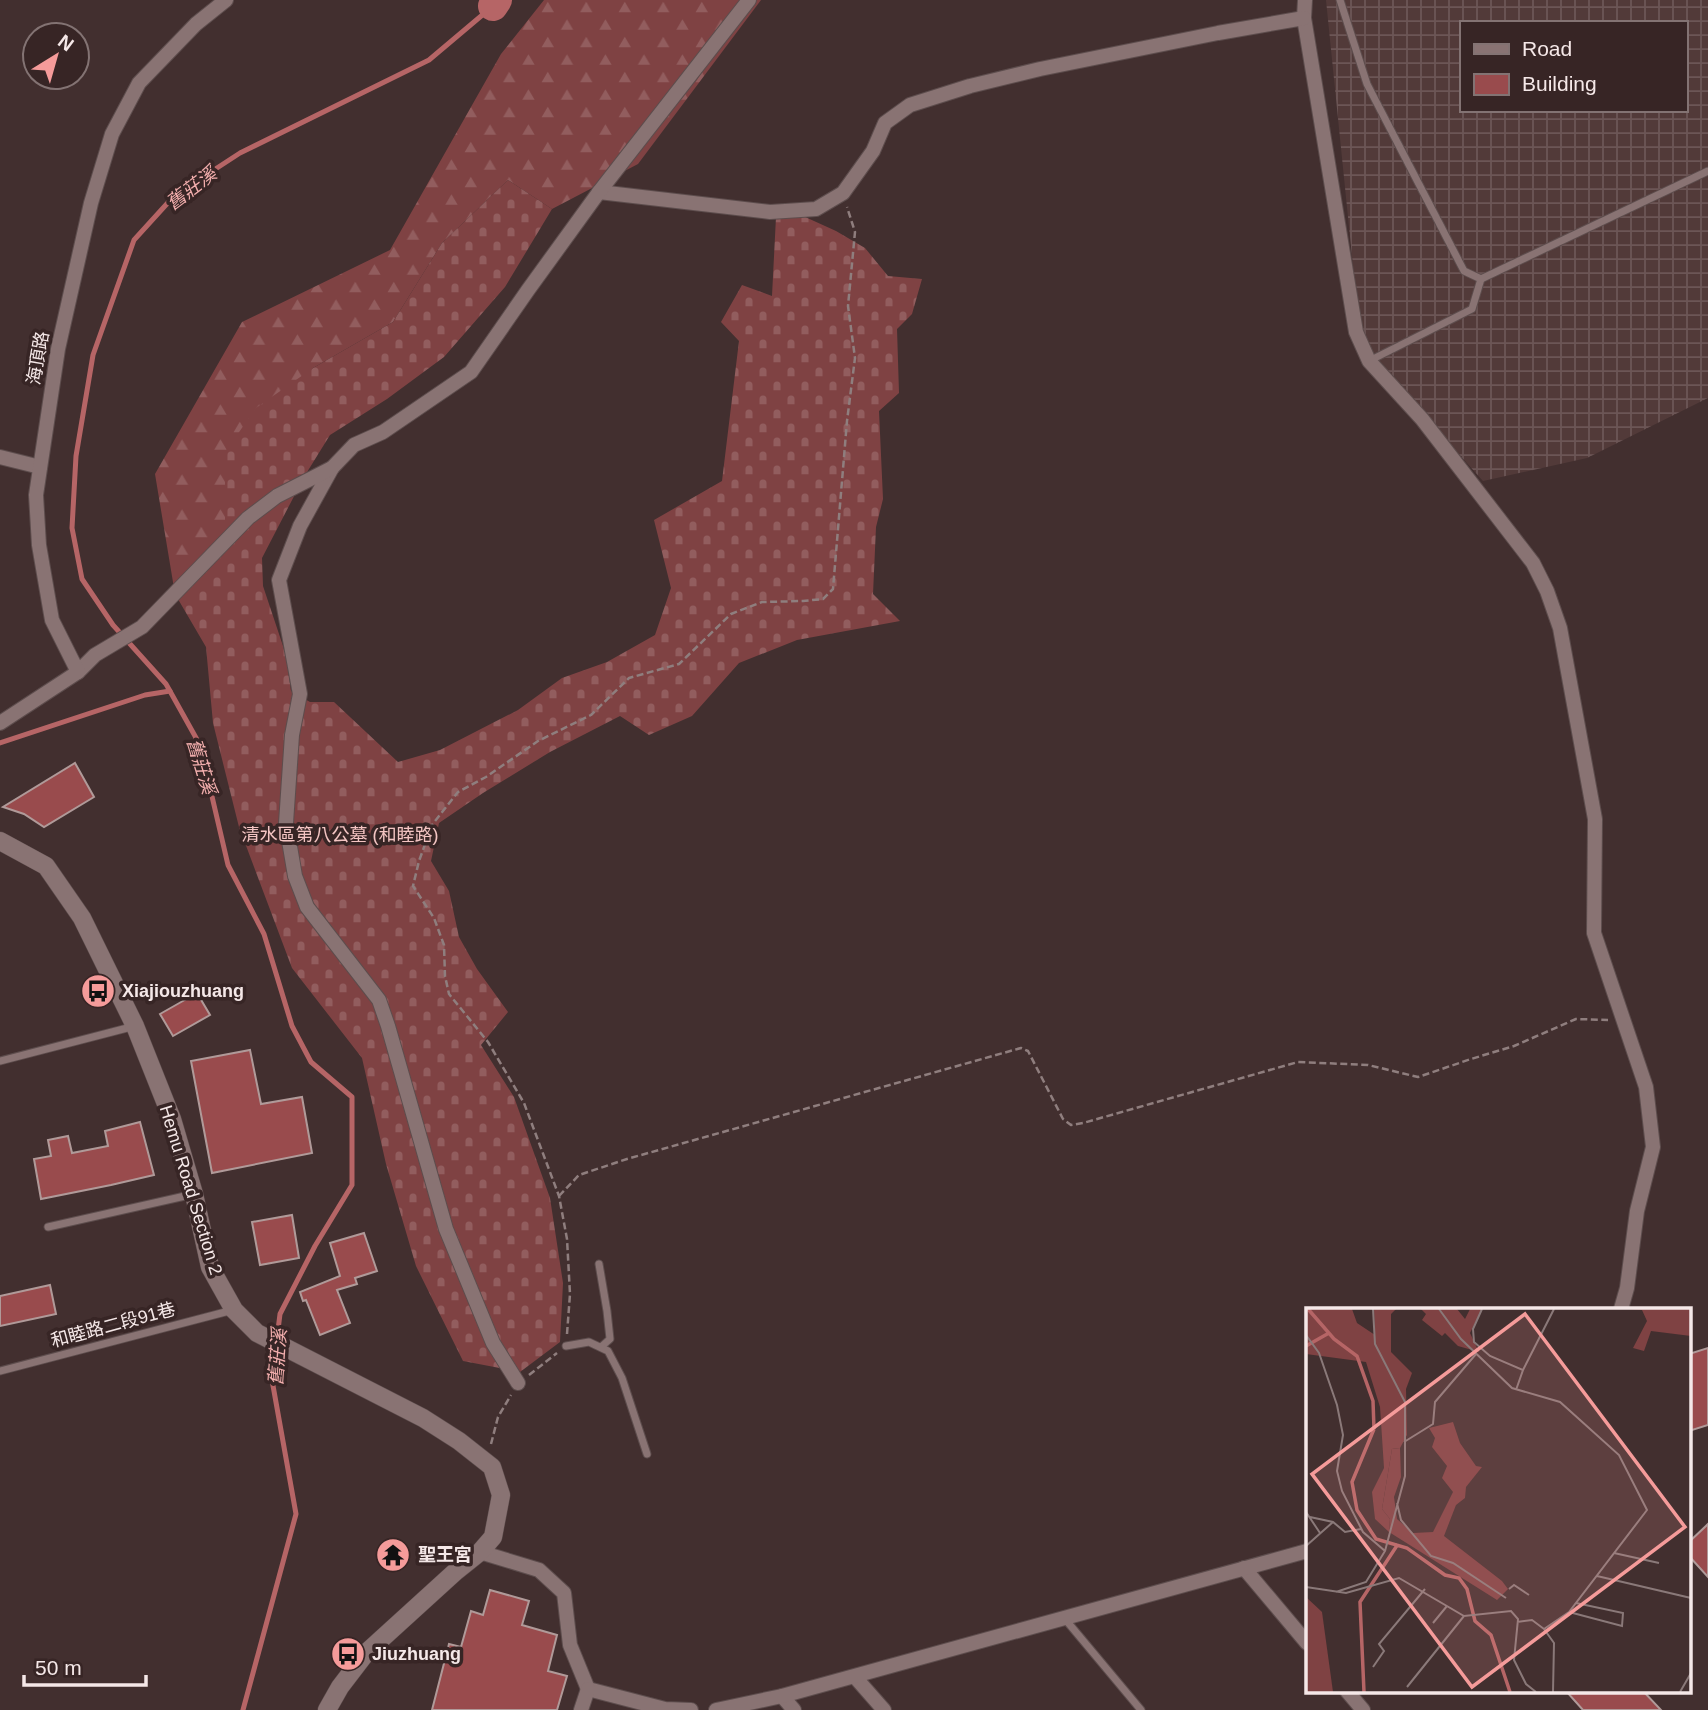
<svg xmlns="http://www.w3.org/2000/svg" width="1708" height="1710" font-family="Helvetica,'Noto Sans TC',sans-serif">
<defs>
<pattern id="industrial-grid" width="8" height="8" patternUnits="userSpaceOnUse" patternTransform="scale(1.75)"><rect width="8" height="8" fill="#523a39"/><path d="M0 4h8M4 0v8" fill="none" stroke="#6c5656"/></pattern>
<pattern id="forest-firs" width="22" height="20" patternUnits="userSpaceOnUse" patternTransform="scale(1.75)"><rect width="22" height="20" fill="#7f4243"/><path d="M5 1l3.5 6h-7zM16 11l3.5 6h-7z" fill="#925d5e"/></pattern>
<pattern id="cemetery-stones" width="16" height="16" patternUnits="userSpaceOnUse" patternTransform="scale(1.75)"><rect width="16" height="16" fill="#7f4243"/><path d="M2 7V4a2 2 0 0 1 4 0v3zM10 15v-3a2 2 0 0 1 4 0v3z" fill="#925d5e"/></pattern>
</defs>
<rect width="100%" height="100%" fill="#422f2f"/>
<!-- industrial -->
<path fill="url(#industrial-grid)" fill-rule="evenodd" d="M1326 0H1708V398L1587 458 1483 481 1361 345ZM1461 23H1685V110H1461Z"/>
<!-- forest -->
<polygon fill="url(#forest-firs)" points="544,0 761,0 638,164 552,209 508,180 442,243 393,322 313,368 225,453 226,533 175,594 155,474 242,322 390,250 501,54"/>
<!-- cemetery -->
<polygon fill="url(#cemetery-stones)" points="508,180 552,209 505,287 444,357 387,399 330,435 304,477 262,558 263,586 286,655 291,691 310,702 334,702 398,762 440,750 518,710 562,678 607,662 655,635 671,588 654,520 722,481 739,341 721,322 742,285 772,296 776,217 792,211 836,231 865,248 888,276 922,279 912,314 897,329 899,393 879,411 883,499 876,527 873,594 900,621 797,640 739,663 692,716 649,735 620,716 550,752 483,793 439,823 431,861 449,891 459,937 477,969 508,1012 481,1045 514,1097 550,1198 563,1283 560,1342 520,1372 463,1361 416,1266 386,1164 362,1058 292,968 239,827 213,723 206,647 175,594 225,533 225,452 256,408 313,368 393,322 442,243"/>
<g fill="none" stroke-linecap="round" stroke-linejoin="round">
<!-- stream -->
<g stroke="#b66566" stroke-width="5">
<polyline points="0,743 145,695 170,691"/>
<polyline points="277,1338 280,1314 315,1246 352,1185 352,1097 311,1062 292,1026 264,934 228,865 200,745 166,684 113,625 82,579 72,528 76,456 93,355 134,240 174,196 240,153 429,60 493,6"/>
<polyline points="243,1710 296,1514 272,1380 276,1348"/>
</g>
<!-- river -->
<polyline stroke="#b66566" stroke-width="30" points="493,6 497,0"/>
</g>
<!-- building -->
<g fill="#994b4d" stroke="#b09a99" stroke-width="2">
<polygon points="75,763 94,797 44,827 24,814 3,807"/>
<polygon points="197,993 210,1015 173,1036 160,1014"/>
<polygon points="250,1050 261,1104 302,1097 312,1153 212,1173 191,1061"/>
<polygon points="140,1122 154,1175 111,1185 41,1199 34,1159 51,1156 48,1140 68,1136 72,1153 108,1146 105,1131"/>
<polygon points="292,1215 299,1258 260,1265 252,1222"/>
<polygon points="364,1233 377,1271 355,1278 357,1284 337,1290 350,1323 320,1335 306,1300 303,1301 300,1292 340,1276 330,1243"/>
<polygon points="50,1285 56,1314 0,1326 0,1296"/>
<polygon points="1708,1348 1708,1425 1689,1431 1689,1354"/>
<polygon points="1708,1524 1708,1577 1689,1556 1689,1542"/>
<polygon points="490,1590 529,1601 522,1625 557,1635 548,1671 567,1676 557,1710 432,1710 449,1644 461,1647 471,1611 483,1615"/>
<polygon points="1566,1691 1643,1691 1661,1710 1583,1710"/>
</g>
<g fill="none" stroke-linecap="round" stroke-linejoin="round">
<!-- service casing -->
<g stroke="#5d4d4d" stroke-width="9">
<g id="service">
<polyline points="1340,0 1367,84 1464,271 1481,279 1472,309 1369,361"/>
<polyline points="1481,279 1708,171"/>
<polyline points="0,1061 135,1026"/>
<polyline points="48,1227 194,1194"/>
<polyline points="599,1264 607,1311 610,1339 601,1347"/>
<polyline points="566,1346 589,1342 608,1351 622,1378 647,1454"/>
<polyline points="0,1371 233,1310"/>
<polyline points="1065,1619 1141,1710"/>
</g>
</g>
<!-- minor casing -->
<g stroke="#5d4d4d" stroke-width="16">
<g id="minor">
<polyline points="1305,0 1304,18 1356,332 1369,361 1422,419 1533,563 1547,591 1560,628 1595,819 1594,933 1646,1087 1653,1147 1637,1211 1627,1288 1621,1309"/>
<polyline points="599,192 770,212 816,209 843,193 873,151 885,123 910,105 970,86 1040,69 1218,33 1304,18"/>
<polyline points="0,457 40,467"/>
<polyline points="332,468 300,526 279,580 300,694 292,735 286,823 295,876 307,907 379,1000 388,1026 446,1229 493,1343 518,1383"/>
<polyline points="78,672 95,655 142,627 248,518 277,496 332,468 354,445 383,432 471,372 528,290 599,192 749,0"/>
<polyline points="0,723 78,672 52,620 39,545 36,495 58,349 91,203 112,134 139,83 196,24 226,0"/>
<polyline points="480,1552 539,1570 564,1593 570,1645 588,1689"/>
<polyline points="1244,1568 1307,1643"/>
<polyline points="855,1677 884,1710"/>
<polyline points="588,1689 665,1709 691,1710"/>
<polyline points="1347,1691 1363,1710"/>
<polyline points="782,1696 794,1710"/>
<polyline points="581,1710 588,1689"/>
<polyline points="716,1710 782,1696 1307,1551"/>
</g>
</g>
<!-- tertiary casing -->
<g stroke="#5d4d4d" stroke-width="19">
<polyline id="tertiary" points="0,841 46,866 82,918 135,1026 172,1119 194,1194 210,1267 234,1310 257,1333 423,1418 459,1441 492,1467 501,1495 493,1537 480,1552 455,1572 366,1653 340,1687 327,1710"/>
</g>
<!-- path -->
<g stroke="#8f7e7e" stroke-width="2.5" stroke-dasharray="7 3.5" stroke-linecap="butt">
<polyline points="559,1196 579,1175 627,1159 1021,1048 1028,1051 1063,1119 1071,1125 1083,1123 1298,1062 1368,1065 1418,1077 1471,1059 1514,1046 1576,1019 1608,1020"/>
<polyline points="567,1334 570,1294 567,1239 559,1196 524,1103 488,1042 449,994 445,976 444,945 434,918 413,886 419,861 432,825 458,792 486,777 538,741 591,715 629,678 679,664 731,614 762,602 803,601 823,599 833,589 847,421 855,358 848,306 855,232 847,207"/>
<polyline points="529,1375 557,1353"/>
<polyline points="491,1444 498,1417 511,1395"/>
</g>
<!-- service -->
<use href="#service" stroke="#897373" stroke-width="7"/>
<!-- minor -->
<use href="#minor" stroke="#897373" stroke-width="14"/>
<!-- tertiary -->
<use href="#tertiary" stroke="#897373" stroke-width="18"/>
</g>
<!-- icons -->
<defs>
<g id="bus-disc" transform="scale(1.75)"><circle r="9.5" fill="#f59b9a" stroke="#372525"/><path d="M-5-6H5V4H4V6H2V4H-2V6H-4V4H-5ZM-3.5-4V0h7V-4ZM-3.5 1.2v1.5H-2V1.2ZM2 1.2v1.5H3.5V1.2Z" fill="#111"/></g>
<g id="temple-disc" transform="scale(1.75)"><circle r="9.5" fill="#f59b9a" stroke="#372525"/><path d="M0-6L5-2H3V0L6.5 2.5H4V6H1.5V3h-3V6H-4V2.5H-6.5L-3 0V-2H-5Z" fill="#111"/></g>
</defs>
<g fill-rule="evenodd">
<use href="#bus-disc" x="98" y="991"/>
<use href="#temple-disc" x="393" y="1555"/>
<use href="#bus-disc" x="348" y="1654"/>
</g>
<g text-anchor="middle" stroke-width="7" stroke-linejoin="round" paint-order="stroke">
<!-- street labels -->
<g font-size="18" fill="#f5e8e8" stroke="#372525">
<text transform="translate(38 358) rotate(-80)" y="6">海頂路</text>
<text transform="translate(191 1190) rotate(73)" y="6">Hemu Road Section 2</text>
<text transform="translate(113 1325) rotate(-15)" y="6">和睦路二段91巷</text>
</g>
<!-- park labels -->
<g font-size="18" fill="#f4c5c3" stroke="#372525">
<text x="340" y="841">清水區第八公墓 (和睦路)</text>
</g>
<!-- poi labels -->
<g font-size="18" font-weight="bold" fill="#f5e8e8" stroke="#372525" text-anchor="start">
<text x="122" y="997">Xiajiouzhuang</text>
<text x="418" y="1561">聖王宮</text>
<text x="372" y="1660">Jiuzhuang</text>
</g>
<!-- water labels -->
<g font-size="19" font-style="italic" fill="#f2aead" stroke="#372525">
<text transform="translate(191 188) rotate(-37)" y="7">舊莊溪</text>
<text transform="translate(202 766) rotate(73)" y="7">舊莊溪</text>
<text transform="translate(277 1357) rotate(-86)" y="7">舊莊溪</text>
</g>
</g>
<!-- overview -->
<g transform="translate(1306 1308)">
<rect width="385" height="385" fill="#422f2f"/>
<path d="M0 289 16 304 27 384H0Z" fill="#7f4243"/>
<path d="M0 1H46L51 15 69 27 68 1H90L85 6V44L106 65 100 81 101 127 94 140 86 141 76 201 84 211 83 224 69 211 66 184 78 160 74 99 60 54 0 46ZM115 1H151L159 11 164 1H176L164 25 173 44 152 38 139 25 136 28 116 12 120 6ZM323 1H384L385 28 345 23 338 43 327 40 341 13 336 2Z" fill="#7f4243"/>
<path d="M147 114 154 135 170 158 176 159 160 179 159 190 150 197 138 228 196 273 202 281 191 292 83 224 84 211 76 201 86 141 94 140 95 169 88 189 91 211 107 225 127 224 147 184 136 170 141 158 126 139 129 130 123 120Z" fill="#7f4243"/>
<path fill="none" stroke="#b66566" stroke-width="3.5" d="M2 1 28 31 51 48 67 93 68 121M0 38 23 25M68 121 46 174 51 202 70 231 101 240 139 267 153 270 161 281 169 313 185 327 204 384M58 384 54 294 92 236"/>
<path fill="none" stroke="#8a7979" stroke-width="2" d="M67 1 69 36 99 94V168L79 243M133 1 155 31 206 80 254 94 313 147 341 202 263 304 238 321M176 1 167 21 168 34 184 48 217 62 210 82M0 27 13 45 31 97 37 127 31 163 36 183 57 224 79 243 60 274 30 284M217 62 248 1M98 134 127 116 129 94 170 46M91 195 95 212 125 248 147 255 200 290M0 204 14 225M4 209 27 214 39 224 55 221M0 238 27 214M308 245 353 255M291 268 385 290M0 279 40 285 93 270 158 308 205 303 212 311 208 352 220 376 230 384M203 281 208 277 223 287M263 304 316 318 317 305 270 295M211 314 226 312 238 321M127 315 141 298M238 321 248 335 247 384M67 359 78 343 73 336 119 281M101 379 158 308M374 384 385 365"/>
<path fill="#f59b9a" fill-opacity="0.15" stroke="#f59b9a" stroke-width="3.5" d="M219 6 379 219 166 379 6 166Z"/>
<rect width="385" height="385" fill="none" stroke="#f5e8e8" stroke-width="3.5"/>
</g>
<!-- legend -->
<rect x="1460" y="21" width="228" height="91" fill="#372525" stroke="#837373" stroke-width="2"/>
<rect x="1474" y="44" width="35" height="10" fill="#897373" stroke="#837373" stroke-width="2"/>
<text x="1522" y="56" font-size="21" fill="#f5e8e8">Road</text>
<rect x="1474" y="74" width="35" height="21" fill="#994b4d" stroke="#837373" stroke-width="2"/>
<text x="1522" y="91" font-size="21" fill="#f5e8e8">Building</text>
<!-- north arrow -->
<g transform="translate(56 56) rotate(37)"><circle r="33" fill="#372525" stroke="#837373" stroke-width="2"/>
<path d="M0-5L12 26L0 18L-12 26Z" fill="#f59b9a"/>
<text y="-10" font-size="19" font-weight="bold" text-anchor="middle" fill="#f5e8e8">N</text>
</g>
<!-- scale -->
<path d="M24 1675v10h122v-10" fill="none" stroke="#f5e8e8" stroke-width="3.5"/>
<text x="35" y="1675" font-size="21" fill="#f5e8e8" stroke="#372525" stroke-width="5" paint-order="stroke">50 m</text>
</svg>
